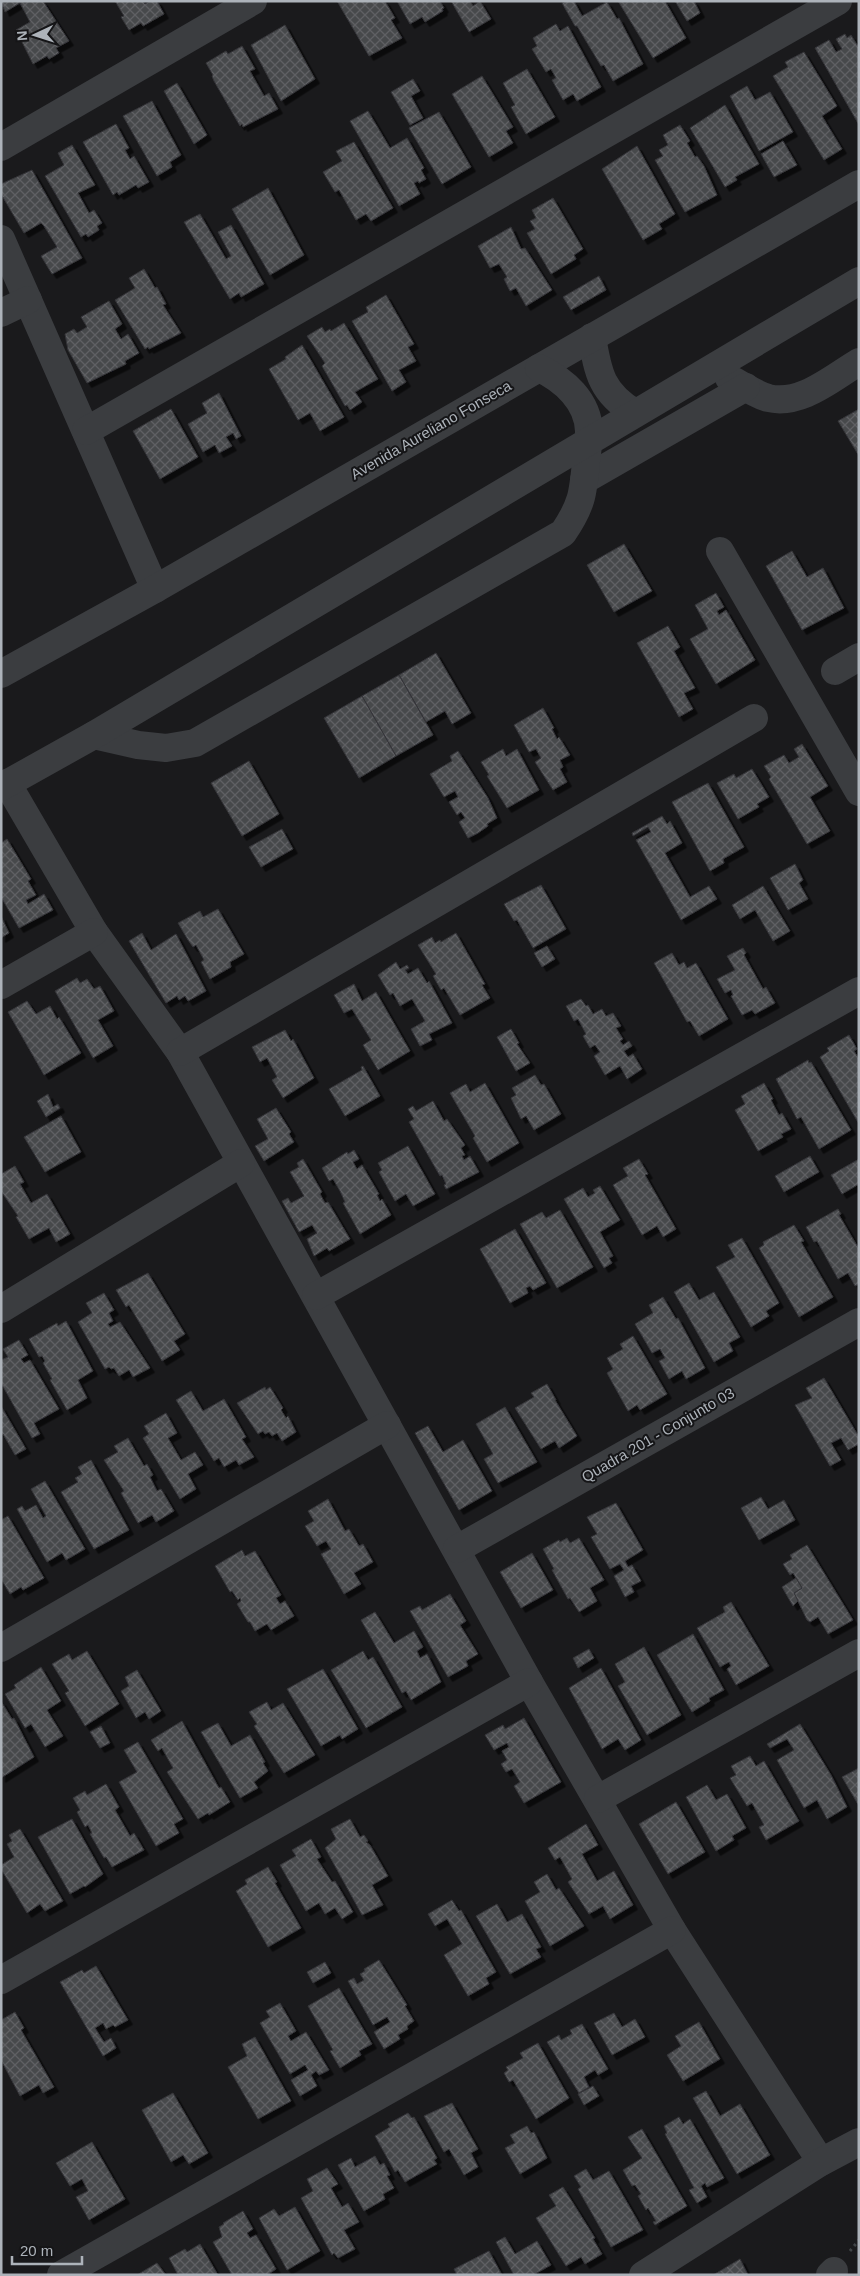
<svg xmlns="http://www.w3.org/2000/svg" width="860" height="2276" font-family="Arial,sans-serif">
<defs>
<pattern id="building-cross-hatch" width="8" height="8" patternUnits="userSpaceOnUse" patternTransform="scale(1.25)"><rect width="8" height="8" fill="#47484c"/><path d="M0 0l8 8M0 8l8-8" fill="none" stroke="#5f6064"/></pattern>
<filter id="shadow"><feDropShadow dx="4.5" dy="4.5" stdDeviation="0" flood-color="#0009"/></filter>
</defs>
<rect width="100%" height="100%" fill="#1a1a1c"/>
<!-- building -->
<g fill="url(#building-cross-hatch)" stroke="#343438" filter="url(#shadow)">
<polygon points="1,1 43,1 69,41 56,48 59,53 49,59 47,56 33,64 16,30 30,22 20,3 5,12"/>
<polygon points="115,1 143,1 145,4 150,1 157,1 164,14 143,26 141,23 129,30 121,17 124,16"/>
<polygon points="337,1 385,1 395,18 391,20 402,38 369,56"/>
<polygon points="397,1 440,1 444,8 442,9 443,11 425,22 422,17 410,24"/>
<polygon points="451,1 470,1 473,6 480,1 491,19 469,32"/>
<polygon points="566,1 574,1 582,16 607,2 617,19 619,18 643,64 613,81 604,65 601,66 577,26 575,26 562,3"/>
<polygon points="618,1 665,1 686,38 653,58"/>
<polygon points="675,1 694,1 700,13 687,21"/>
<polygon points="556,24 560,31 568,26 601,87 577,101 573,94 563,100 552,80 556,78 551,69 546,72 532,49 537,46 533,38"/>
<polygon points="285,25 315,79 281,101 251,45"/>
<polygon points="845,34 847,38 851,35 859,48 859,125 815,48 829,40 836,52 842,49 836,39"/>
<polygon points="242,46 255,69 250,71 264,96 269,93 278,109 243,127 242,124 240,126 214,81 212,76 213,75 206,63 226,51 228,54"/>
<polygon points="804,52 837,106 822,116 842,149 824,160 773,76 788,67 785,62"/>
<polygon points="527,69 555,117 526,134 511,107 515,105 503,83"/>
<polygon points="482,76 513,127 506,131 513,143 489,157 452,94"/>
<polygon points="413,79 420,91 411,96 423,118 410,125 391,92"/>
<polygon points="177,83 207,135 194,144 164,91"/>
<polygon points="747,86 755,100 770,92 793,132 759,151 730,96"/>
<polygon points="152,101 181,155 170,162 172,167 157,176 123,116"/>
<polygon points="725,105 759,164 735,177 737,180 725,187 690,128"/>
<polygon points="368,111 390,148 407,138 424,168 421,170 426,179 419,183 418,181 414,183 420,194 399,206 350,121"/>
<polygon points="439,112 471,167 442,184 409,128"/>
<polygon points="116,124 129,148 125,150 130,159 134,156 149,182 138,188 136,185 119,195 117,192 113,195 83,142"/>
<polygon points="680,125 690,141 687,143 695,157 697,156 704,166 717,195 685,212 655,160 663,156 659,150 668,145 663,135"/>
<polygon points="783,141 797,165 774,177 761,154"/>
<polygon points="354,142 393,208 371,221 366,214 356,220 339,190 335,192 323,172 342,161 336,151"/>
<polygon points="72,145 95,185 78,193 89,213 94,210 102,223 97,226 99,230 88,237 86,234 81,237 45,176 64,165 58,153"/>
<polygon points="637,146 675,214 659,224 662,229 643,240 602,169"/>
<polygon points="32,170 82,258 52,274 41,256 57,247 44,226 41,223 24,233 1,194 1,184"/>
<polygon points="268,188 304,255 270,275 232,209"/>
<polygon points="553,198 583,249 574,255 576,259 551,274 527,233 535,229 530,221 536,218 532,210"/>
<polygon points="200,214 226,259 231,256 218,232 231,225 264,284 241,297 239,293 230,299 184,222"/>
<polygon points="511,227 521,249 525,248 552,290 526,306 516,288 510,291 504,279 507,277 499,264 490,268 478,246"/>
<polygon points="144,269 155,288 157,287 166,304 163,305 181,333 149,349 148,347 145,349 115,300 135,288 129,278"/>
<polygon points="599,276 606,290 571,310 563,297"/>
<polygon points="386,295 414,344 408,347 416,361 399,370 406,382 392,391 352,321 368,312 366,307"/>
<polygon points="109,301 122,324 115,329 121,339 128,334 139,353 125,361 126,364 87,383 68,350 65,334 74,329 77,333 87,327 81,317"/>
<polygon points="344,323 378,379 355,392 362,402 350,410 347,405 345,406 322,366 325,363 307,336 322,327 325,332 330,329 331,331"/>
<polygon points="302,345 344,417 320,431 310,413 298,420 269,369 286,359 285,357"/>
<polygon points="219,393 241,436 236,439 233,433 226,437 232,446 219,453 215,445 203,452 188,424 207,413 202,403"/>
<polygon points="171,409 198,457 160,479 133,431"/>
<polygon points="859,409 859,456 838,421"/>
<polygon points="624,544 652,591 614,612 587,565"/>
<polygon points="792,551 807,577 823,568 844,608 802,630 766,566"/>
<polygon points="716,593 724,607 717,611 719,615 726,610 755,660 716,684 690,639 708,629 695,605"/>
<polygon points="668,626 680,647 674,651 695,688 684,693 693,709 679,717 637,643"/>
<polygon points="436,653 471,713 452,724 445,711 426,722 399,675"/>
<polygon points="399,675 433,735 396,756 362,696"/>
<polygon points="362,696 396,756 359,778 324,718"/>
<polygon points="543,708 554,728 552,729 557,739 559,737 570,755 560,760 563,767 560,769 567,782 553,790 535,762 541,758 536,749 529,752 514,725"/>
<polygon points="802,744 828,786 810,797 830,831 807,844 769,779 771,777 764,766 784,755 789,763 799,757 794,749"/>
<polygon points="503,749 506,756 517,749 539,790 507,808 487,776 489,775 481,762"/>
<polygon points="458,751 488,798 497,818 487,824 488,826 478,833 468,838 459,822 465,818 461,812 457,815 449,802 458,797 455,791 444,797 430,774 452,761 450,756"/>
<polygon points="249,761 279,814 242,836 211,783"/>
<polygon points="752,769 769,797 757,804 759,807 738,819 717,783 734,774 736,778"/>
<polygon points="708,783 744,847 723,859 724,863 710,871 672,802"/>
<polygon points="662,816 667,824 670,821 682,843 665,853 690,897 709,886 717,899 681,920 636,840 651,832 648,827 633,836 632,833"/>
<polygon points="282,829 293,849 261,867 249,847"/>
<polygon points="7,839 31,879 28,881 36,895 26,900 28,904 44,894 53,910 19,928 1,897 1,843"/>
<polygon points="795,864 803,880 799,883 808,899 788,910 770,878"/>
<polygon points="541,885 566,929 533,948 517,920 514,921 504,904"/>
<polygon points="763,886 790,931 773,941 755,910 740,919 732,905"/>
<polygon points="218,909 244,954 230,962 231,967 210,979 201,962 204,960 196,945 193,947 188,940 178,923 200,911 203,917"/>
<polygon points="1,916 9,933 1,938"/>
<polygon points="142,933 151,950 176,934 206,991 188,1001 185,996 179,1000 177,996 166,1003 129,941"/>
<polygon points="456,933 485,984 482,985 490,998 460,1015 444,988 441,990 433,976 436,974 418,945 432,937 435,943 440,940 441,942"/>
<polygon points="547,946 555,959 542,967 534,953"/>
<polygon points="743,948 746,953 744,955 763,989 766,987 775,1003 755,1014 752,1010 742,1015 731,996 733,995 731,990 725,993 717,979 735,970 727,956"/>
<polygon points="672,953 679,965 684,962 687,968 696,963 728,1019 699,1036 690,1021 687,1022 654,963"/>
<polygon points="396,962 400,969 407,965 409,968 405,970 408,974 418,968 427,983 429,981 452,1023 429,1034 432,1040 420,1046 411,1029 425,1021 412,999 400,1006 393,993 390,995 378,975"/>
<polygon points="77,978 80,983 87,979 94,989 100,986 114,1011 98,1020 113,1046 93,1058 55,991"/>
<polygon points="354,984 362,1001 376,992 410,1051 378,1070 363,1045 371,1040 352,1009 344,1013 334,995"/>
<polygon points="581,999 586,1006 588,1005 593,1014 602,1009 606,1016 613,1013 621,1026 616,1028 623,1039 620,1041 623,1045 629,1041 632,1046 624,1051 628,1057 633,1054 642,1069 627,1079 620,1066 605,1075 594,1056 600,1052 595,1045 590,1048 583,1036 586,1034 578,1019 574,1021 566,1006"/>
<polygon points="27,1001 36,1014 50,1006 57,1019 59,1017 81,1053 44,1075 8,1012"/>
<polygon points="511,1029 519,1043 517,1044 530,1063 516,1071 497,1037"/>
<polygon points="285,1030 291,1041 293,1039 314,1078 283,1098 272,1080 277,1077 267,1058 260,1062 252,1047"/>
<polygon points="849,1035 857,1049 854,1051 859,1059 859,1124 820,1057 829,1051 827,1048"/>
<polygon points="808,1060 809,1063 811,1062 851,1130 819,1149 801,1117 797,1119 776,1079"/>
<polygon points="363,1066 380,1096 345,1116 329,1089 362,1070 361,1067"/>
<polygon points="535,1075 541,1085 544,1084 561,1114 534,1130 526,1116 521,1119 511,1098 516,1095 512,1088"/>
<polygon points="485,1083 519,1143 487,1162 473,1138 475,1136 450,1093 466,1084 470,1092"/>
<polygon points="764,1083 773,1099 771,1100 779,1115 782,1113 791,1129 781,1134 783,1137 758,1151 735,1110 745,1104 741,1096"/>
<polygon points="48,1094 53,1107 58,1104 60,1108 46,1117 37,1101"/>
<polygon points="433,1101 444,1121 447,1119 465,1145 461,1148 465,1155 462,1156 464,1160 470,1156 479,1172 446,1189 444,1185 446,1184 442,1175 440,1176 409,1122 414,1119 408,1109 413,1106 416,1111"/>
<polygon points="276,1108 291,1132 289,1134 294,1142 264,1161 255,1146 268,1139 257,1119"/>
<polygon points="61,1116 81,1152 45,1172 24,1137"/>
<polygon points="408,1146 435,1194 413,1206 406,1194 395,1201 379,1172 382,1170 378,1163"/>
<polygon points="354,1150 359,1159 353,1162 357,1169 362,1165 379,1194 377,1195 380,1201 382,1199 391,1215 360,1234 343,1203 345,1202 340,1191 333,1179 329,1181 322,1168 347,1152 348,1154"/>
<polygon points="810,1156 819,1172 784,1192 775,1176"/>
<polygon points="303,1159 322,1192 320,1194 325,1203 328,1202 350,1239 329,1251 327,1248 314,1256 307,1239 317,1233 312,1225 299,1232 282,1201 288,1198 291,1203 304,1196 290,1172 299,1167 297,1163"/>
<polygon points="639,1159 648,1174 645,1175 676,1229 663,1237 657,1226 642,1235 613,1185 628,1176 623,1168"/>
<polygon points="859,1159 859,1184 842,1194 831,1175"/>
<polygon points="15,1166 24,1182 20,1184 31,1203 47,1194 70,1234 56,1242 49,1228 29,1239 16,1217 18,1216 1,1191 1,1174"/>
<polygon points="600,1186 620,1220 600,1232 613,1256 609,1258 612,1263 604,1268 564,1199 583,1188 588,1197 595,1193 593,1190"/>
<polygon points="838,1209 841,1214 839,1215 859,1249 859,1284 855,1286 848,1273 838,1279 817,1241 814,1242 806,1227"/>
<polygon points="560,1210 593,1267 557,1288 520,1224 542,1212 546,1218"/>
<polygon points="794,1225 804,1241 801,1242 833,1297 799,1317 759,1248 764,1245 763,1242"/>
<polygon points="515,1229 546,1283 533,1290 530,1286 526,1288 528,1293 510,1303 480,1249"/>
<polygon points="742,1238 779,1303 766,1311 769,1316 751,1327 716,1267 735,1257 728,1245"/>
<polygon points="148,1273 185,1334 174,1341 180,1350 162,1361 129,1305 126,1307 116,1290"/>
<polygon points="689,1283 699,1300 714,1292 740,1337 729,1343 733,1351 714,1362 674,1292"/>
<polygon points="104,1293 114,1310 109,1313 113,1321 108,1324 110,1327 120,1322 150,1368 133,1377 129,1370 119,1376 114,1368 111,1369 109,1367 105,1369 78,1322 92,1313 86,1303"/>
<polygon points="663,1297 676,1319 678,1318 705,1368 686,1379 682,1371 669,1379 659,1361 665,1358 660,1349 652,1353 635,1324 653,1313 649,1305"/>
<polygon points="66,1321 93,1371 78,1380 87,1398 67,1410 50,1380 52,1379 43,1363 45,1361 42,1356 39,1357 29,1339 57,1323 58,1326"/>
<polygon points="633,1336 667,1394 640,1410 637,1405 628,1411 607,1373 613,1369 607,1358 623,1349 620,1344"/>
<polygon points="19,1340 28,1355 21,1359 24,1363 30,1360 59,1409 34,1423 40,1434 32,1438 1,1383 1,1360 8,1357 3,1349"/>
<polygon points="824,1378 859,1437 859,1444 848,1450 841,1438 831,1443 841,1460 830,1466 795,1405 812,1398 806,1388"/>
<polygon points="547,1384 556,1400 555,1400 577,1436 559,1448 555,1441 541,1449 515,1408 534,1397 531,1393"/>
<polygon points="265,1387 266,1390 270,1387 283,1408 281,1410 286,1418 288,1416 296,1432 282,1441 277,1433 272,1436 269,1432 265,1434 263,1431 258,1434 237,1403"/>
<polygon points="191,1391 203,1411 224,1399 246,1437 242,1439 254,1457 239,1465 236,1460 224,1467 219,1458 214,1461 176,1400"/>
<polygon points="1,1406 26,1449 15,1455 3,1434 1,1435"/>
<polygon points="505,1407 537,1462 498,1483 484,1459 493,1454 476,1424"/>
<polygon points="166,1413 177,1433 168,1438 181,1460 195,1452 203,1465 188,1474 196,1489 180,1499 143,1438 149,1434 144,1426"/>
<polygon points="428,1426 443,1452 463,1440 492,1491 459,1510 415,1433"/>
<polygon points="128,1438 144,1466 147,1464 153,1475 150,1477 157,1491 161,1489 174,1511 156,1522 152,1515 138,1523 121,1493 124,1491 104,1460 118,1452 114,1446"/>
<polygon points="91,1460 129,1530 94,1549 61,1492 78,1482 75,1478 82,1474 78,1467"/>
<polygon points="45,1481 85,1549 66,1560 62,1553 47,1562 17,1509 22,1506 25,1511 36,1505 43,1518 46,1516 31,1489"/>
<polygon points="761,1497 768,1509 784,1500 795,1520 759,1540 741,1508"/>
<polygon points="328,1499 345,1531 349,1529 359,1546 363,1544 373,1562 354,1573 361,1584 344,1594 321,1554 331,1549 326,1541 317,1546 305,1526 314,1521 308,1511"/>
<polygon points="616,1503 643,1550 625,1561 628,1567 632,1565 641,1581 631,1586 634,1592 625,1597 614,1576 624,1570 620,1564 610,1569 591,1537 597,1534 587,1517"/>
<polygon points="8,1516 44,1578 23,1590 21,1587 10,1594 1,1579 1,1520"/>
<polygon points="567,1538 570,1543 579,1538 604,1580 590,1588 597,1601 579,1612 570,1598 568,1599 552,1570 554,1569 543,1549 559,1540 560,1542"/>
<polygon points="807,1545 853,1620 828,1634 818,1617 810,1622 807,1620 794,1593 802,1588 793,1573 790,1575 783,1564 792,1559 790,1555"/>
<polygon points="242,1550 245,1556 255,1551 281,1595 276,1598 280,1604 285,1601 294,1616 271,1630 267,1624 255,1631 250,1622 248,1622 237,1604 241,1601 240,1598 238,1600 232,1591 230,1592 215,1566"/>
<polygon points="532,1553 553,1590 521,1608 500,1572"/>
<polygon points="796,1578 802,1588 794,1593 798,1601 793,1606 782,1587"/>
<polygon points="450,1594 466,1621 460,1625 478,1654 466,1661 468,1666 448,1677 410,1611 420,1606 422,1610"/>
<polygon points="731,1602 769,1666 736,1685 727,1669 731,1666 729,1662 720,1667 697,1628 725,1612 723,1607"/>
<polygon points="375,1612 394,1643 414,1631 423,1647 417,1651 420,1658 427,1654 441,1682 411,1700 406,1691 402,1693 361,1620"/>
<polygon points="693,1634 724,1690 709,1698 710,1701 692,1712 657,1655"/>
<polygon points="644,1647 681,1715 647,1735 618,1686 625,1682 615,1664"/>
<polygon points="589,1649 594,1658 578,1668 573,1658"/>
<polygon points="87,1651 119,1704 85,1726 65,1693 69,1691 52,1664 69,1654 72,1660"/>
<polygon points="363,1651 368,1660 373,1657 402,1707 366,1728 331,1670"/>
<polygon points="41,1667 61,1701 47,1710 63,1736 45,1747 31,1724 25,1728 5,1694 16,1688 14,1685"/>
<polygon points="601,1668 641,1740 625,1750 618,1739 602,1749 569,1688"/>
<polygon points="323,1669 358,1729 342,1739 340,1735 321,1746 287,1689"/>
<polygon points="137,1670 161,1711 149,1719 145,1712 136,1718 121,1691 129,1686 125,1677"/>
<polygon points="1,1701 12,1719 14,1718 34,1757 1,1778"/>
<polygon points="267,1702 271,1710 283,1703 315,1755 284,1773 254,1726 257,1724 249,1712"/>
<polygon points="524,1718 561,1782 524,1803 514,1786 520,1782 512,1769 506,1772 501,1764 507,1760 502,1751 509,1747 507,1743 494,1750 485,1735 503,1725 505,1729"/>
<polygon points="182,1721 219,1788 221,1787 230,1802 209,1815 208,1813 198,1819 167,1772 173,1768 163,1750 162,1748 158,1751 151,1740"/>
<polygon points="218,1723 231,1746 250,1735 265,1762 263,1763 268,1771 254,1782 258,1788 240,1798 201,1732"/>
<polygon points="800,1724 831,1775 847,1807 827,1819 817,1800 804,1808 777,1760 794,1750 787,1739 770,1748 767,1744"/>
<polygon points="101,1726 110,1743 100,1748 90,1732"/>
<polygon points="138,1742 183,1819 174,1824 179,1833 156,1846 119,1782 137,1772 124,1750"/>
<polygon points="750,1756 756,1766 764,1761 799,1821 766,1840 759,1827 764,1825 752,1803 747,1806 730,1778 736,1775 731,1766"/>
<polygon points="859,1768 859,1806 842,1777"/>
<polygon points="106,1784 119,1807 115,1810 130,1836 134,1833 144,1850 112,1867 106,1857 104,1858 90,1834 92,1833 88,1825 85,1827 77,1812 80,1810 73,1798 85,1791 87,1795"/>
<polygon points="707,1785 716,1800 727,1794 746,1828 732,1836 734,1840 716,1851 686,1797"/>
<polygon points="676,1802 705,1852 668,1874 639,1824"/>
<polygon points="72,1819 103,1874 85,1887 84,1886 70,1894 38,1837"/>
<polygon points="350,1819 360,1837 364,1835 368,1841 366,1842 370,1845 388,1876 372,1885 383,1905 362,1915 325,1848 336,1839 331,1829"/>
<polygon points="586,1824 598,1845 582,1854 597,1881 614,1871 633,1905 610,1919 603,1906 589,1914 568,1882 572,1879 560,1857 555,1860 548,1848"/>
<polygon points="20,1829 63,1901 45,1911 40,1904 27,1913 1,1869 1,1865 14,1857 7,1844 12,1841 9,1835"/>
<polygon points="311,1839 321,1857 317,1859 332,1882 335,1881 353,1912 342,1919 335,1908 325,1914 319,1903 306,1911 280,1865 296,1856 292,1850"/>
<polygon points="268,1867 277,1882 275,1883 301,1928 268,1947 236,1891 247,1884 245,1880"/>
<polygon points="547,1874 556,1890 559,1888 584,1926 550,1946 525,1901 540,1892 534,1882"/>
<polygon points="452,1900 459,1911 461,1910 496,1972 486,1978 489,1984 468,1996 444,1955 462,1944 447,1919 435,1926 428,1914"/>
<polygon points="497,1904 507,1922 522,1914 541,1947 536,1949 541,1957 510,1974 476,1916"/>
<polygon points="379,1960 407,2005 405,2006 414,2021 407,2026 408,2029 398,2035 400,2039 384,2049 374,2032 390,2022 387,2017 373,2025 348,1981 354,1978 357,1984 364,1980 360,1974 365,1971 364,1969"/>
<polygon points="325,1962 331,1973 313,1983 307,1972"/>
<polygon points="96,1966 128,2020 115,2027 113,2025 106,2029 103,2023 95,2028 104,2042 111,2038 116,2048 103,2056 60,1982 82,1970 84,1973"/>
<polygon points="339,1988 372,2044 359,2051 361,2055 340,2068 330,2051 333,2050 308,2006"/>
<polygon points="280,2003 296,2031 288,2036 291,2041 306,2032 329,2070 319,2075 316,2071 311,2075 317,2086 300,2096 291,2080 308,2070 305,2065 290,2074 260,2023 270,2017 266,2011"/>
<polygon points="15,2012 24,2028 21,2030 54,2087 43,2093 39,2085 20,2096 1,2060 1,2020"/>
<polygon points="614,2013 622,2027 635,2019 645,2037 612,2055 594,2023"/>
<polygon points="699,2022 720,2059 683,2081 667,2055 681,2046 675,2036"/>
<polygon points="582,2024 608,2069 598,2075 595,2070 584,2077 589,2087 579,2093 547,2042 559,2035 561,2040 572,2034 570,2030"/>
<polygon points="255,2037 291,2101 258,2119 228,2067 247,2056 242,2044"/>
<polygon points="538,2043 569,2098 536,2119 513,2080 509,2082 504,2073 508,2070 506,2067 523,2058 520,2053"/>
<polygon points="593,2086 599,2096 584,2105 578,2094"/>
<polygon points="706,2091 720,2116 740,2104 770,2155 737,2174 693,2098"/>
<polygon points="173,2093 208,2153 189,2164 183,2155 171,2162 142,2110"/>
<polygon points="452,2103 478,2149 471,2153 478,2167 464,2175 449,2149 444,2152 424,2116"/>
<polygon points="408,2113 412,2118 414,2117 437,2158 434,2160 437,2164 405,2182 398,2170 395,2172 375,2136 390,2127 388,2124"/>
<polygon points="679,2117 683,2124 690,2119 724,2178 707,2187 705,2183 701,2186 707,2197 697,2203 689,2190 694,2188 665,2134 667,2133 664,2126"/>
<polygon points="527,2126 531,2133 534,2132 547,2158 520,2174 505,2148 515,2143 510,2135"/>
<polygon points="642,2129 687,2206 655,2225 653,2222 656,2221 648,2208 646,2210 638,2196 641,2194 635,2185 632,2186 623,2170 642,2158 628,2137"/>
<polygon points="92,2142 125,2199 89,2220 76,2197 88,2191 82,2179 70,2186 56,2163"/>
<polygon points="375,2156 380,2165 384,2163 390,2175 387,2176 394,2188 383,2194 385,2199 364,2211 338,2165 351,2158 355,2167"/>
<polygon points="327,2168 338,2184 331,2188 342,2207 348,2203 359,2222 344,2230 355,2249 338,2258 334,2253 332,2255 301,2198 313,2191 307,2179"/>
<polygon points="586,2169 593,2180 609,2171 643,2230 611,2247 578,2189 581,2187 574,2176"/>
<polygon points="563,2187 595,2238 593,2239 602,2254 585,2264 581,2257 566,2266 536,2218 556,2206 549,2195"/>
<polygon points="295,2207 320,2251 287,2270 259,2218 274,2209 279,2216"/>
<polygon points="243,2211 253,2229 247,2233 250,2238 256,2235 276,2269 267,2275 232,2275 213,2242 222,2237 219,2227 224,2224 223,2223"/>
<polygon points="505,2237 515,2254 537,2241 551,2265 533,2275 514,2275 496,2242"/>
<polygon points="200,2244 218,2275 181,2275 177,2273 169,2258 185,2249 187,2252"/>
<polygon points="489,2251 502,2275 457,2275 454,2269"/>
<polygon points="740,2259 748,2275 713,2275 720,2271"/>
<polygon points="157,2263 166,2275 137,2275"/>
</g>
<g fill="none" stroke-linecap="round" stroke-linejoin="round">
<!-- path -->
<polyline stroke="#414447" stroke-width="3" stroke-dasharray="2.5 4" stroke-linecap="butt" points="850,2251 859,2240"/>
<!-- minor -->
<g stroke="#3b3d40" stroke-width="28">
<polyline points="1,147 253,1"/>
<polyline points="1,239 155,589"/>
<polyline points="1,313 28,300"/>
<path d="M592 337C598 374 602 393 635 413"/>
<path d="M729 378C741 385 755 394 768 398 801 406 832 378 859 362"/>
<polyline points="86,431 838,1"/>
<polyline points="584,480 746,387"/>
<polyline points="720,551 859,792"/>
<polyline points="835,671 859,657"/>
<polyline points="1,674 155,589 859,184"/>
<path d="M94 735 138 745 166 748 195 743 563 533C582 505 583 494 586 462 587 452 589 441 589 431 588 401 564 380 539 368"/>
<polyline points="7,783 94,932 180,1052 529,1682 672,1930 821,2162"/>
<polyline points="1,787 94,735 859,281"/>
<polyline points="1,985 94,932"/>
<polyline points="180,1052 754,718"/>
<polyline points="316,1296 859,991"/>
<polyline points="1,1309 241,1163"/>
<polyline points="457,1549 859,1322"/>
<polyline points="1,1648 387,1425"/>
<polyline points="598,1799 859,1653"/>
<polyline points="1,1980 529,1682"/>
<polyline points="61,2275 672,1930"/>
<polyline points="643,2275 821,2162 859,2142"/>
<polyline points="830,2275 834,2271"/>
</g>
</g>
<g text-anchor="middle" stroke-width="4" stroke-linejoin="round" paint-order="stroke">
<!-- street labels -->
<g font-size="15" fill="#adb3ba" stroke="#151517">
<text transform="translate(431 430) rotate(-30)" y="5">Avenida Aureliano Fonseca</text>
<text transform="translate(658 1435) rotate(-30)" y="5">Quadra 201 - Conjunto 03</text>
</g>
</g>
<!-- border -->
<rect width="860" height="2276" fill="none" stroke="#adb3ba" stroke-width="5"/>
<!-- north arrow -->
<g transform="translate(35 35) rotate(266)" stroke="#151517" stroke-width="4" paint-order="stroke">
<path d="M0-4L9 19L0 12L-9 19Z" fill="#adb3ba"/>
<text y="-8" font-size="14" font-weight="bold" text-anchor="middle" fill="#adb3ba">N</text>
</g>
<!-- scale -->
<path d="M12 2256v8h70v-8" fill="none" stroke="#adb3ba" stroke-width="2.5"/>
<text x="20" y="2256" font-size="15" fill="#adb3ba" stroke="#151517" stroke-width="4" paint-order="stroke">20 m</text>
</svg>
